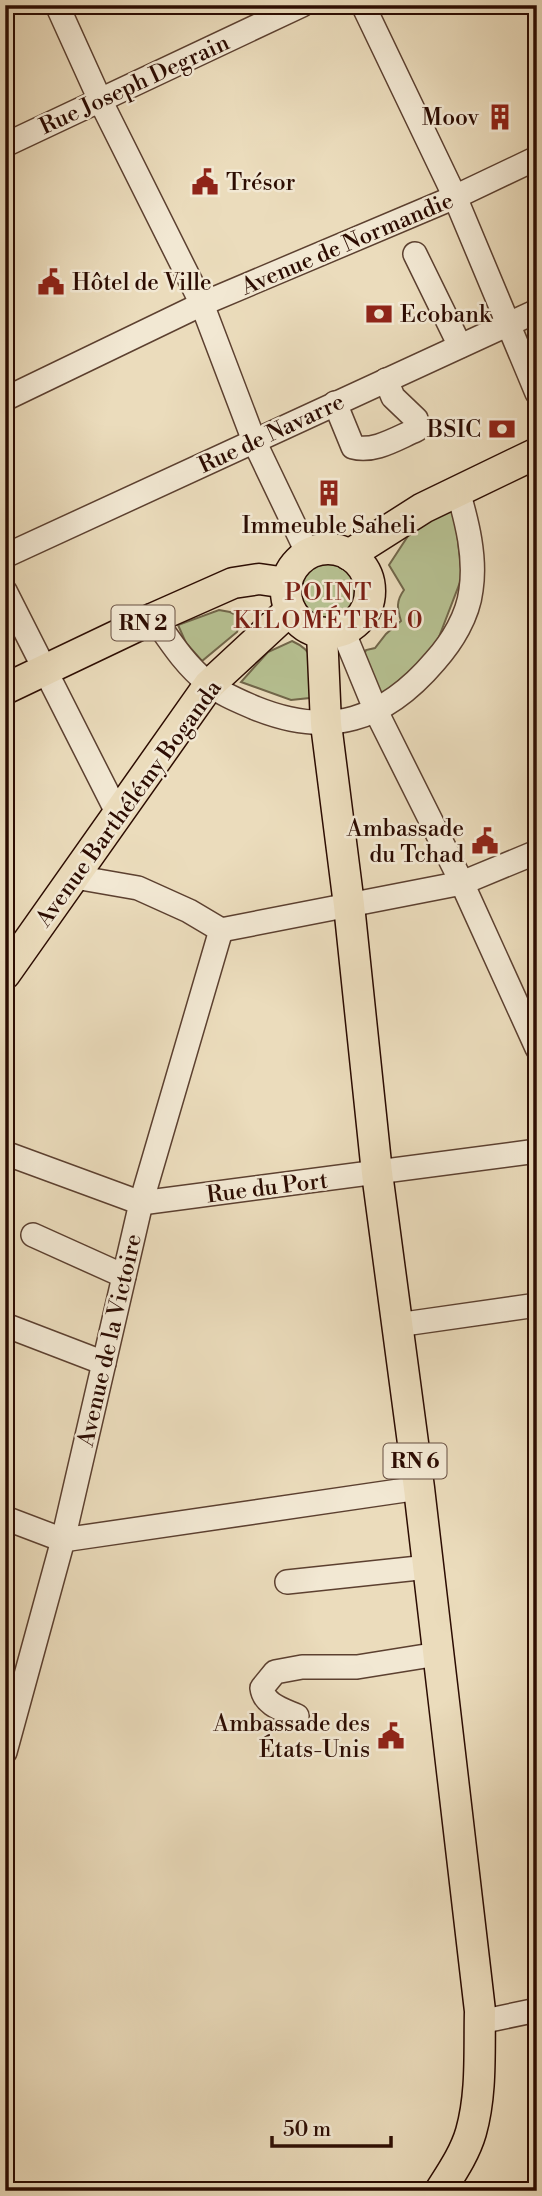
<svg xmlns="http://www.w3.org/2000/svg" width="542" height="2196" font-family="'Libre Bodoni',serif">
<rect width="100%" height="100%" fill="#ebdcbc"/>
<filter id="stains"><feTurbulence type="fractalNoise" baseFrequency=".00286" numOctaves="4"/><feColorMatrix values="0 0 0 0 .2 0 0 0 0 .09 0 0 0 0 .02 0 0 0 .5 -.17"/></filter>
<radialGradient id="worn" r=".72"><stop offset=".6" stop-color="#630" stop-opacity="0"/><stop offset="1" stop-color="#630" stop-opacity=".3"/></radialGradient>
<!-- green -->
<g fill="#b6c091" stroke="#71664a" stroke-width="2">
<path d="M454 505 462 577 434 650 381 696 363 657 366 650 375 648 386 634 401 621C397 608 396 601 404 590L389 565 408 536Z"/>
<circle cx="328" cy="589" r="29"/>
<polygon points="219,610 230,612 242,618 237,632 202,661 186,643 178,625"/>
<path d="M292 641C319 653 315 671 319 697L291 700 241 682 268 652Z"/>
</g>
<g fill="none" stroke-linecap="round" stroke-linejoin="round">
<!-- minor casing -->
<g stroke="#5c4030" stroke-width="26">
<g id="minor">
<polyline points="57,5 100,100 202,304 254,441 308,554"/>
<polyline points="363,5 455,197 537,393"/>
<polyline points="5,145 302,5"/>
<polyline points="415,254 460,346"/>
<polyline points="5,399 202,304 455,197 537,158"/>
<path d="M335 403 353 447C374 453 397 438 416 430V419L393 397 386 380"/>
<polyline points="5,556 537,311"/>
<polyline points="5,591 118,814"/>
<path d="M154 618C170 641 185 665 208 683 221 694 239 701 255 708 329 738 384 721 435 661 452 642 468 616 471 590 476 557 467 522 458 491"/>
<polyline points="343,631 376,711 462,883 537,1048"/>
<polyline points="75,877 138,888 189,911 221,930 462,883 537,852"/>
<polyline points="5,1153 141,1203 537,1151"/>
<polyline points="33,1235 124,1276"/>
<polyline points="5,1325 104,1363"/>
<polyline points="397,1325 537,1305"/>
<polyline points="5,1518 63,1540 419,1488"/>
<polyline points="287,1582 428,1567"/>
<path d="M297 1716C284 1710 264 1705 262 1688L275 1672 302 1667H357L438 1654"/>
<polyline points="5,1752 63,1540 141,1203 221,930"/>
<polyline points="480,2022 537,2010"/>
</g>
</g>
<!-- major casing -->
<g stroke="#2c0c02" stroke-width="33">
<g id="major">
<circle cx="328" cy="591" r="42"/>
<polyline points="349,555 423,508 537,453"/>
<path d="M322 633 326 724 349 905 377 1173 419 1488 480 2011C479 2051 482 2093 471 2132 465 2153 452 2172 440 2191"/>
<polyline points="5,689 154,618 233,583 259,579 287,583"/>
<polyline points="5,974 209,685 290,610"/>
</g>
</g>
<!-- minor -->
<use href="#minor" stroke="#f2e8d3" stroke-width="23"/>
<!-- major -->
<use href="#major" stroke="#ebdcbc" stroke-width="30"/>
</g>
<!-- icons -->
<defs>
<g id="building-bare" transform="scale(2.1)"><path d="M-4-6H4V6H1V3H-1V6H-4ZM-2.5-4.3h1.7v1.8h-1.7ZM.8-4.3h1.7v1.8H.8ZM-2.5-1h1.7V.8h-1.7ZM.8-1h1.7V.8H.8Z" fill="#8f2418" stroke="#f2e8d3" stroke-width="2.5" paint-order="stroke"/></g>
<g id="civic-bare" transform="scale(2.1)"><path d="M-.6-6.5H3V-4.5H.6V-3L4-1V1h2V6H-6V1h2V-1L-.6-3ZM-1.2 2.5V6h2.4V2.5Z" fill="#8f2418" stroke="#f2e8d3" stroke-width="2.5" paint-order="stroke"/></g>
<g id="bank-bare" transform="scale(2.1)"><path d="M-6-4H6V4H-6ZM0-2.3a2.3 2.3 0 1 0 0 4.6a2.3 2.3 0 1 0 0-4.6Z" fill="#8f2418" stroke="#f2e8d3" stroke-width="2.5" paint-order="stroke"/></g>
</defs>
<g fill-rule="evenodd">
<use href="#building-bare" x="500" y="117"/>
<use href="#civic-bare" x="205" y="182"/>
<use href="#civic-bare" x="51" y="282"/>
<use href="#bank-bare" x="379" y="314"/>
<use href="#bank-bare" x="502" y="429"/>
<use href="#building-bare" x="329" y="493"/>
<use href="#civic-bare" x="485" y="841"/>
<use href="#civic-bare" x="391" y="1736"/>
</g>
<g text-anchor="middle" stroke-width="5" stroke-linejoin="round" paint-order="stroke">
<!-- shield labels -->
<g fill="#f2e8d3" stroke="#674e41" stroke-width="2">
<rect x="111.5" y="605.5" width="63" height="35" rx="5"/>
<rect x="383.5" y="1443.5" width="63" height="35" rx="5"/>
</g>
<g font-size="21" font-weight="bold" fill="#2c0c02">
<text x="143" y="630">RN 2</text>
<text x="415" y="1468">RN 6</text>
</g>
<!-- street labels -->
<g font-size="23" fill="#2c0c02" stroke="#f2e8d3">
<text transform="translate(134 84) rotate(-25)" y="8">Rue Joseph Degrain</text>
<text transform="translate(347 243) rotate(-23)" y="8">Avenue de Normandie</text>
<text transform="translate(271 433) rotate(-25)" y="8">Rue de Navarre</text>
<text transform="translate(128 803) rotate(-54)" y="8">Avenue Barthélémy Boganda</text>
<text transform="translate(267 1187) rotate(-7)" y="8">Rue du Port</text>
<text transform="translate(109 1340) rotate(-77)" y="8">Avenue de la Victoire</text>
</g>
<!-- poi labels -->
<g font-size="23" fill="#2c0c02" stroke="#f2e8d3" text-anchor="end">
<text x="479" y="125">Moov</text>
<text x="226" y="190" text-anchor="start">Trésor</text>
<text x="72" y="290" text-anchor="start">Hôtel de Ville</text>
<text x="400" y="322" text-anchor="start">Ecobank</text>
<text x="481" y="437">BSIC</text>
<text x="329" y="533" text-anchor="middle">Immeuble Saheli</text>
<text x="464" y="836">Ambassade<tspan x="464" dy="26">du Tchad</tspan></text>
<text x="370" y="1731">Ambassade des<tspan x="370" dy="26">États-Unis</tspan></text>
</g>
<!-- neighbourhood labels -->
<g font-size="24" letter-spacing="2" fill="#7a1f14" stroke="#f2e8d3">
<text x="329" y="600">POINT<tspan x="329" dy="28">KILOMÉTRE 0</tspan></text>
</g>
</g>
<!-- margin -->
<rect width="542" height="2196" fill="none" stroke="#ebdcbc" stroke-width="28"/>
<rect x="7" y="7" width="528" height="2182" fill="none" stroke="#2c0c02" stroke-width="3.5"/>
<rect x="14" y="14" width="514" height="2168" fill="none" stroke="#2c0c02" stroke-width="2"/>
<!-- scale -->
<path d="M272 2136v10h119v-10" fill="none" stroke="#2c0c02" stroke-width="3.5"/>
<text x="283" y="2136" font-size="21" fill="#2c0c02" stroke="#f2e8d3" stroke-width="5" paint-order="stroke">50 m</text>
<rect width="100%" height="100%" filter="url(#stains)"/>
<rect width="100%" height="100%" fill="url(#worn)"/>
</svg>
